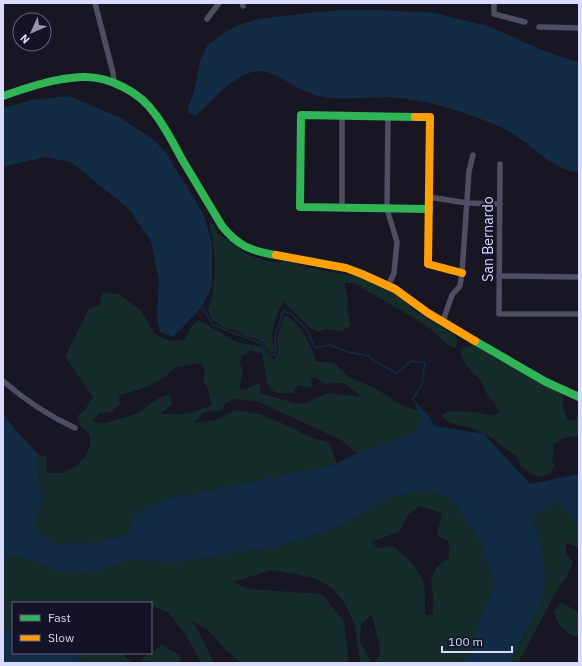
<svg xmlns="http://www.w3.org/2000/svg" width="582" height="666" font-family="'IBM Plex Sans',sans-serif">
<rect width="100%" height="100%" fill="#171622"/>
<!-- green -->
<g fill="#152c2b" fill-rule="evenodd">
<path d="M209 222 215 226 217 233 224 238 231 240 238 248 247 254 257 258 276 263 284 261 324 271 361 277 408 299 412 309 453 334 457 340 456 348C442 344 440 335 429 328 405 311 378 298 353 283H345V287L348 298 347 308 351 326 341 331 325 329 319 332 309 327 284 302C277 311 273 325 272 336 271 340 274 345 275 349L271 353 258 339 244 336 238 331 225 328 212 320 208 311 213 292 215 262 212 235Z"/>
<path d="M102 293 119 294 130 302 141 311 155 334 169 341 184 340 192 326 199 320 236 342 261 347 266 355 274 360C280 351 277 348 278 338 279 330 282 323 285 315 302 325 310 343 316 361L334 363 350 378 373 387 405 407 417 410 422 423 412 434 358 454 341 440 259 402 237 399 227 402 221 410 204 412 193 423 216 420 236 410 259 414 282 423 312 438 329 442 337 464 167 499 136 513 127 535 85 544 53 543 35 530 41 500 38 454 47 457 46 473H63L76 466 85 457 90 445V435L79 424 77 416 84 411 93 397 65 357 89 309 100 305ZM251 350 262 354C263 364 267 374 267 384L275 393H293L298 385 313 388 311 379 315 377 325 384 339 383 346 384 361 397 328 393 303 404 291 402 260 393V387L262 384 253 385 246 390 239 389 243 372 240 362 242 356ZM201 363 205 369 203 381 208 389 212 405C191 414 184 415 161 414L172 404 171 395 163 396 151 403 139 413 105 423 92 422 100 413 112 412 120 404 119 395C140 390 161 384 175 367Z"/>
<polygon points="477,345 537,382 563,395 563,408 568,420 574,421 579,414 579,436 563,438 553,444 554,452 552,462 555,466 550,473 543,477 536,476 521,467 517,457 506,448 490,437 469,427 458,425 447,421 442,416 448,411 475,412 494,416 499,412 495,403 488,396 480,379 470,370 463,360 460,349 466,347"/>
<path d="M420 490 450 497 482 544 495 585 479 620 469 655 460 663H374L381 652 372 615 361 624 360 642 372 663H360L355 626 346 605 332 588 314 578 272 570 233 582 248 589 322 594 344 621 349 663H239V661L226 650 207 629 190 620 199 632 214 663H201L186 635 168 612 151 606V603C139 603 130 600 118 603H13V631H3V559L20 556 53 570 90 573 134 559 176 563 236 553 283 545 334 529 391 498ZM419 506 442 513 437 535 449 542V557L436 568 431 580 433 594V614L426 616C424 606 426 594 424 585 420 568 405 556 393 546L378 548 371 542 399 532 408 515Z"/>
<polygon points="559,503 576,522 579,523 579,547 566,543 566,553 573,562 567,577 561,583 518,663 509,663 527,631 541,545 532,518 547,508"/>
<path d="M562 603 579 612V638C566 633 556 625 554 611Z"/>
<polygon points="162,645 179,655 182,663 138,663 149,653 151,653 151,652"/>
<polygon points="69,653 126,653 125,657 133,663 86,663"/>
</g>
<!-- water -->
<g fill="#132c45">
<path d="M342 10H381L435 13 488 26 542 50 579 63V172C559 172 540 153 525 142 516 136 508 130 498 126 469 113 433 102 400 98 375 95 342 102 319 96 315 95 311 94 307 92 290 86 271 66 252 72 229 79 212 102 195 116L188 112 189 105 194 91 200 62 207 46 222 34 238 25 259 19 309 13Z"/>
<polygon points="69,96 119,117 154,140 166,153 204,215 212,244 212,286 202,307 173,337 160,332 157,319 159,280 151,241 129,209 71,162 45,157 3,167 3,108 31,100"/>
<polygon points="413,399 428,415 435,426 484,434 530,484 579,474 579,523 576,522 558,503 547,508 532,518 541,545 545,576 542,602 509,663 460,663 469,655 479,620 495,585 482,544 450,497 420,490 391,498 334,529 283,545 176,563 134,559 90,573 53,570 20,556 3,559 3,414 13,427 38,454 41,500 35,530 53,543 85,544 127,535 136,513 167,499 337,464 348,457 412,434 422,423"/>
<polygon points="3,631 13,631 13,653 69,653 86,663 3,662"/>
</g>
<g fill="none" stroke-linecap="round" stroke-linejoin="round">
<!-- stream -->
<polyline stroke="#132c45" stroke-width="1.5" points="202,307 213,325 260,343 270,356 274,355 276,349 275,337 283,311 290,313 308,331 315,348 330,345 348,352 369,356 379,364 397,373 411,361 425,363 422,384 413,399"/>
<!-- street -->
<g stroke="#4d4e62" stroke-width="5.5">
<polyline points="95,3 113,73 114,82"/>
<polyline points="242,3 243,6"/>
<polyline points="494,3 494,14 525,22"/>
<polyline points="207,19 219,3"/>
<polyline points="539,27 579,28"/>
<polyline points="388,116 387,209 397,242 394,273 388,286"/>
<polyline points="500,164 499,314 579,314"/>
<polyline points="429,197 467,203 500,204"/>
<polyline points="342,208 342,115"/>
<polyline points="499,276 579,277"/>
<polyline points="443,321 452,295 460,286 462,273 469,171 473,155"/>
<path d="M3 381C25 400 49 416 75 428"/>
</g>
<!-- fast -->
<g stroke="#30b455" stroke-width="8">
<path d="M3 96C29 87 55 78 82 77 109 76 140 92 155 114 166 128 174 145 183 161 196 183 209 204 222 226 238 246 251 251 276 255"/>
<polyline points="415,117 301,115 300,207 429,209"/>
<polyline points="475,341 546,382 579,397"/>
</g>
<!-- slow -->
<g stroke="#ff9f0a" stroke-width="8">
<polyline points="415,117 430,117 428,264 462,273"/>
<polyline points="276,255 346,268 362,274 395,289 428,313 475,341"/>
</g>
</g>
<g text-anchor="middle" stroke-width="3.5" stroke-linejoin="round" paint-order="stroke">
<!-- street labels -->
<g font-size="14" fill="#dadbfc" stroke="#131226">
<text transform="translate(488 239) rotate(-90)" y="5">San Bernardo</text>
</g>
</g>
<!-- border -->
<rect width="582" height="666" fill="none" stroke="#dadbfc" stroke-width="8"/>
<!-- legend -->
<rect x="12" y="602" width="140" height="52" fill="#131226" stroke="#63627c"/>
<rect x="20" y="615" width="20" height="6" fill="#30b455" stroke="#63627c"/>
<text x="48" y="622" font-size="12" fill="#dadbfc">Fast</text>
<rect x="20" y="635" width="20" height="6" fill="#ff9f0a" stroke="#63627c"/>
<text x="48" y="642" font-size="12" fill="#dadbfc">Slow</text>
<!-- north arrow -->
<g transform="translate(32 32) rotate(225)"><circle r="19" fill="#131226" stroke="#63627c"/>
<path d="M0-3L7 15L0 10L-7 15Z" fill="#9696b0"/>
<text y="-6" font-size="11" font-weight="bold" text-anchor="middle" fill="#dadbfc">N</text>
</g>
<!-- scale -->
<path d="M442 646v6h70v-6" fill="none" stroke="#dadbfc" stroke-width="2"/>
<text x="448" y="646" font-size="12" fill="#dadbfc" stroke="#131226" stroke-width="3" paint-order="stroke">100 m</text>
</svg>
